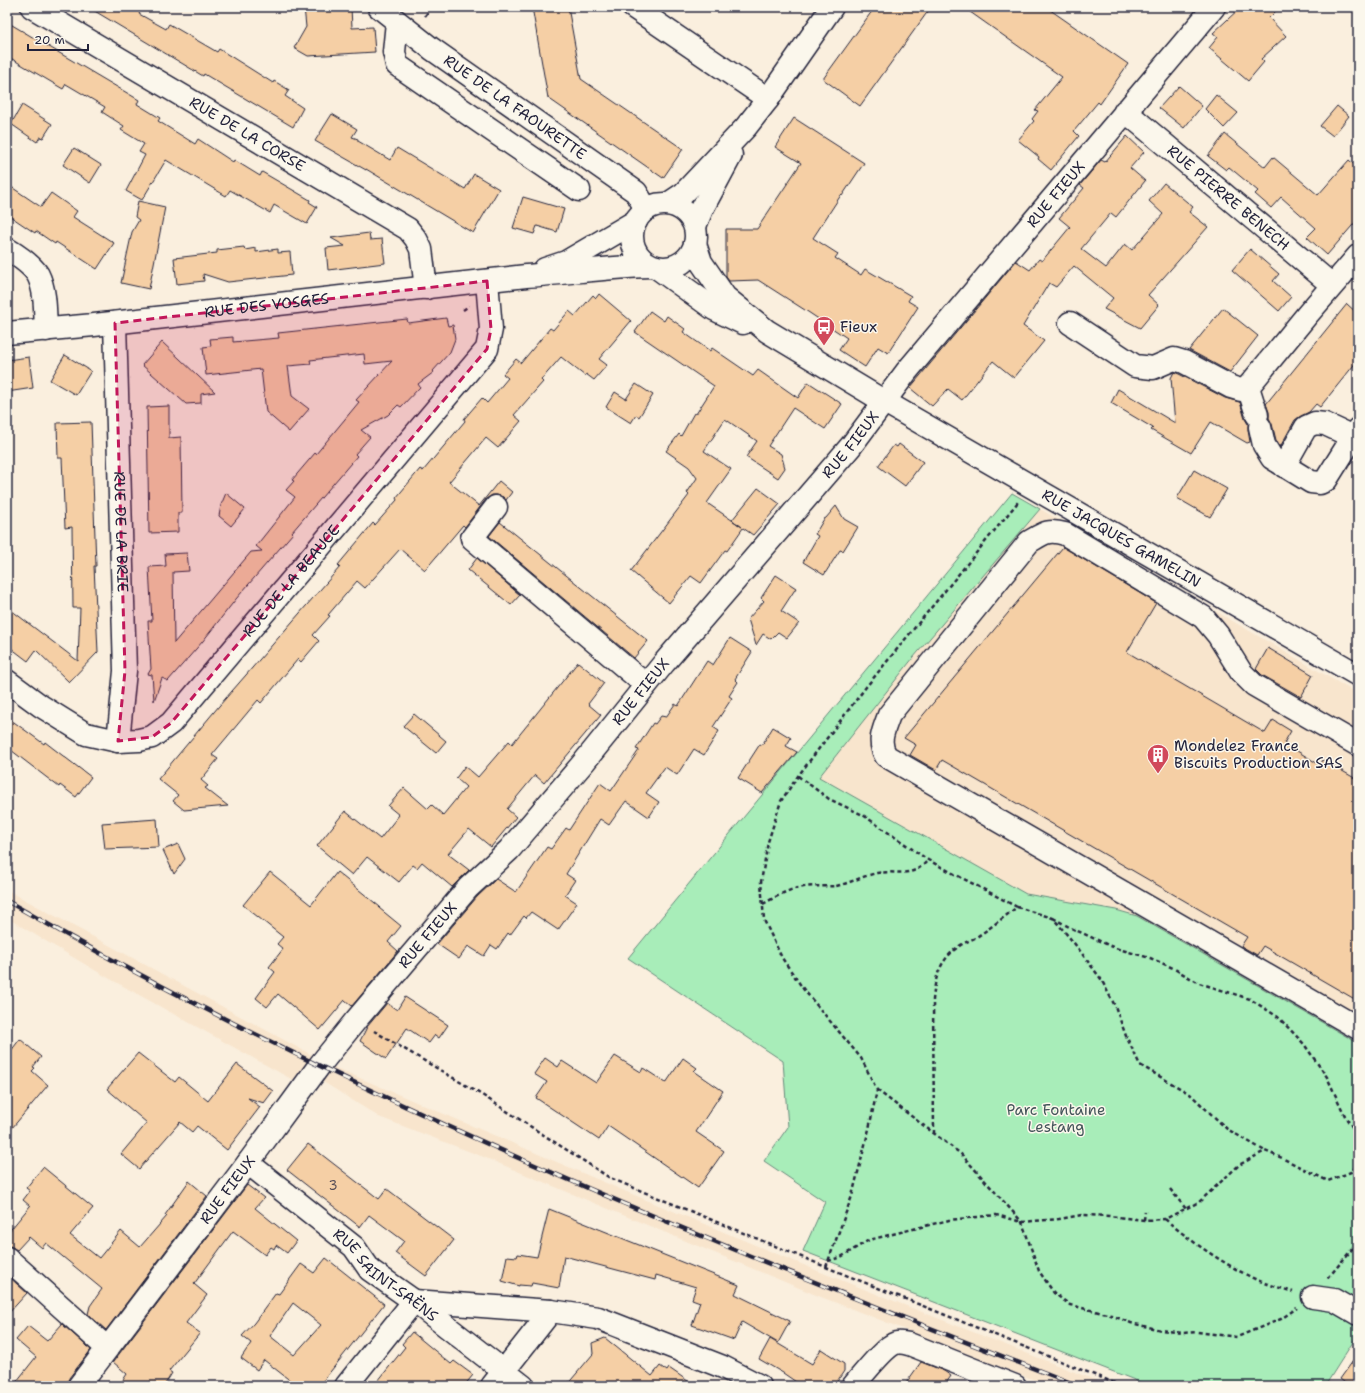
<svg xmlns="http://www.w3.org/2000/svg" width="1365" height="1393" font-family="'Shantell Sans',sans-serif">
<rect width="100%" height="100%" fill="#faefde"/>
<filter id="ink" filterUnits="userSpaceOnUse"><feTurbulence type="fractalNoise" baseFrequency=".025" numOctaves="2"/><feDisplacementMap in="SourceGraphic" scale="8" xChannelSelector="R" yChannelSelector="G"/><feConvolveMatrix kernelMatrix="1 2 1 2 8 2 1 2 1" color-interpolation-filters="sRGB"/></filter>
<g filter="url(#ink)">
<!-- built -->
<g fill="#f8e5cd">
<polygon points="1040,509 1358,694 1358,1043 1137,916 1116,910 1026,894 819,777 913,658"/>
<polygon points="7,890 334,1067 627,1192 823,1273 1110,1386 1050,1386 816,1295 481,1156 379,1117 325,1083 302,1071 293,1080 103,975 7,918"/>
</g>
<!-- green -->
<path fill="#a8edb9" stroke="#65887a" d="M1012 493 1040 509 913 658 819 777 1026 894 1116 910 1137 916 1358 1043V1334L1325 1386H1150L803 1251 825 1202 764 1161 788 1127 783 1061 628 958C755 802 884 649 1012 493Z"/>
<!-- building -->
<g fill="#f5cfa5" stroke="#22223b" fill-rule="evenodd">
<polygon points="88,7 143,7 139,14 166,29 169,24 217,52 219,49 273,83 274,81 289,90 285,96 303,108 293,127 204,74 203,76"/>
<polygon points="304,7 351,7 352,28 373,27 375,52 308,56 294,48 306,27"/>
<polygon points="532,7 568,7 581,79 683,149 663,178 548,98"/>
<polygon points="875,7 931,7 860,106 823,79"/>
<polygon points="963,7 1046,7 1128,64 1100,104 1098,102 1074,131 1079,136 1051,170 1038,159 1039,157 1018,140 1034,121 1032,119 1038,111 1035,110 1062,77"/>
<polygon points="1241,7 1280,7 1269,18 1286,36 1261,59 1264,62 1248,81 1209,48 1218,37 1213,33"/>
<polygon points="7,22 139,100 137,104 160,118 158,121 195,144 198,139 233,162 234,160 260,176 262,172 310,200 309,202 317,207 307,224 274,205 270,213 230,190 226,196 166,160 142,200 126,191 145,155 139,152 144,144 121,130 124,126 102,112 105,107 66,84 63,89 7,56"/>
<polygon points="1179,86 1202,106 1184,128 1159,108"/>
<polygon points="1216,95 1238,113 1224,128 1205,109"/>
<polygon points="22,105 52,124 43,138 40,137 37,142 11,124"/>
<polygon points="1337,106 1349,116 1333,136 1320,126"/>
<polygon points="332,114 357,129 352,137 358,139 358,141 390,160 397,148 465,189 474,174 499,189 473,233 366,169 366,170 315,141"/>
<polygon points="794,118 864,163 842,196 841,195 813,238 838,254 835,258 861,275 865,269 911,296 908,301 918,307 888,353 878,347 865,367 839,350 847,338 808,312 758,280 729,281 726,277 726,229 757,229 801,163 775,147"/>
<polygon points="1225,134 1265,167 1273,157 1318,195 1349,160 1358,168 1358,219 1327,255 1307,237 1316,228 1281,197 1271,208 1255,194 1258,191 1229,167 1226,170 1208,156"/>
<polygon points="1127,136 1144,152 1130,168 1145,181 1116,217 1111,213 1081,249 1106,268 1125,244 1132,250 1163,214 1149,201 1164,183 1193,207 1189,212 1208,227 1148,295 1159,305 1140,328 1104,309 1113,298 1074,266 1056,287 1049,283 1023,326 1044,341 1014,378 993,361 962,400 948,389 932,406 910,388 1016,261 1030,270 1039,259 1042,261 1070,227 1059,218 1084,188 1080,185 1101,160 1105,162"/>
<polygon points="74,148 101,165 90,183 63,165"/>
<polygon points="7,184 41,207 51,193 77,211 73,217 114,243 97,269 56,242 55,244 36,231 35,233 7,214"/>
<polygon points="523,197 564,209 557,232 537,226 534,234 513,228"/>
<polygon points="138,201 165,207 149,289 121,283 132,232 139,220 135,217"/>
<polygon points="369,233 370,240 382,239 385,263 328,270 326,248 345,246 331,238"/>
<polygon points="244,247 245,250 256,248 256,252 278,249 278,253 290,252 292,275 228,282 203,274 204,281 177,284 174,258 217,253 217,250"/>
<polygon points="1250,249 1279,274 1273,281 1291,297 1279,311 1232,270"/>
<polygon points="599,294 631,321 599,359 607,365 594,380 586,374 585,376 561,357 541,380 543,382 514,415 521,421 498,448 486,438 449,482 479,506 499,481 512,492 506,500 503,497 497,495 492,495 486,499 465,527 463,525 425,570 400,549 365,588 357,581 328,615 330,616 313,635 319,641 301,662 298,659 261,703 258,700 212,755 218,759 201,780 208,786 205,788 228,806 184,810 173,801 178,795 158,779 219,706 340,567 338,565 373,523 375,525 397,500 396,498 420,469 423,471 465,421 464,419 482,398 487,403 508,378 503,374 516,359 521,363 550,328 553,330 569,311 575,316 593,295 596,298"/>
<polygon points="1347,304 1358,314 1358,360 1320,407 1316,404 1309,412 1301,416 1295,420 1280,447 1276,440 1272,424 1269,418 1269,412 1266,404"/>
<polygon points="1223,308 1258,336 1230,372 1189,350"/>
<polygon points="650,311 664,321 667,316 685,329 683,332 710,351 712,348 753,376 758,370 798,398 808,382 842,404 825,429 793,408 768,446 781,454 785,468 778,478 746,457 757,441 725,419 704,451 731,469 707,503 742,527 732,520 758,488 780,504 753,535 743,528 727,551 725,550 701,583 691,576 669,603 631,571 689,495 687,493 697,478 689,467 666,451 679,434 681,436 694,413 696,414 714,386 635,332"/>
<polygon points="446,318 448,326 453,325 455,339 450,352 433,371 434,372 418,384 420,387 401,407 398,405 388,415 361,430 370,437 355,454 357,456 292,532 293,533 236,599 203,641 168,681 162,678 154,701 152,675 148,674 151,669 148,621 152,621 149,567 166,566 165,554 187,553 189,571 173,572 174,643 251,552 262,551 256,546 295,497 286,490 294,481 292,480 315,453 316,454 359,402 356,400 392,361 365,364 364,354 310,360 311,364 288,366 292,396 309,409 289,432 266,412 261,369 206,375 203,347 211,346 210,339 233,337 233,342 279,338 278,333 407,319 408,323"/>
<polygon points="162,342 215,392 201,394 201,403 186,404 142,365"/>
<polygon points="65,355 91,371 76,395 50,380"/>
<polygon points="29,357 33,388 7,392 7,360"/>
<polygon points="1174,372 1179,374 1225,398 1240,402 1245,419 1248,424 1248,430 1250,442 1247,443 1211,422 1191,453 1151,430 1153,428 1111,403 1118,389 1175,423 1171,378"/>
<polygon points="636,384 653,395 639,417 636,415 631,423 606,407 615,392 626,399"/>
<polygon points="169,406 169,438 181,437 182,513 178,513 178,532 149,533 147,407"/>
<polygon points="91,422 96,566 94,566 98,652 69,682 36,650 28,661 7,645 7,607 78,661 80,608 73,608 72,527 65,528 62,458 58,458 57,423"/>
<polygon points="899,444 923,462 905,486 878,466 894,445 897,447"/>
<polygon points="1194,470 1227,489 1210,517 1177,498"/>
<polygon points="226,493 245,509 231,526 219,516 221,505"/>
<polygon points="836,506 844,519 858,527 843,551 840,550 824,575 803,562 818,536 815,534 824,519 826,518"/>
<polygon points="500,522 648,641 634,658 489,536"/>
<polygon points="1063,547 1156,603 1127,652 1265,733 1273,720 1291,731 1284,743 1320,765 1323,760 1358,780 1358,1001 1263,946 1257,955 1241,946 1247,937 942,760 936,770 910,755 916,745 904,738"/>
<polygon points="477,558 520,595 511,605 468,570"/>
<polygon points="776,575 796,588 781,611 799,623 787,638 778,632 771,639 763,634 756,645 748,619 764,601 761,598"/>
<polygon points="730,638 752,652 735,679 738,682 729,696 732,698 713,727 719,731 704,755 694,749 677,775 665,767 646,793 659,802 649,817 626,801 609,825 600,819 566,874 575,880 565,895 577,903 558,930 531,912 526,918 524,916 510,935 508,933 497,949 491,945 484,956 468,946 459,959 437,944 477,897 496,879 516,892 547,847 551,849 566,828 569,830 600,783 611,791 639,750 636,749 653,723 655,724 661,716 666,717 675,704 678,706 707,661 713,665"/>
<polygon points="1268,648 1313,675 1301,697 1262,675 1256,669"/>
<polygon points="578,662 604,683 588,704 601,715 544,783 535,775 507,809 516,817 491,847 469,829 448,854 469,870 452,887 422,862 417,868 413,865 399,882 367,857 352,875 317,846 345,811 380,839 399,815 388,806 404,788 428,809 432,805 443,815 466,787 456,778 465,766 478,777 509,741 512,744"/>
<polygon points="414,714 446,741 436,753 403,726"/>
<polygon points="7,717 44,744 45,742 54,749 91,777 76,797 60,785 59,787 7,747"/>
<polygon points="773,727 791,738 786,746 797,752 762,793 738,778 760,744 762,745"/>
<polygon points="157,819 159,847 105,849 102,823"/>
<polygon points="178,844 185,859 174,874 163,850"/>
<polygon points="270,872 311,905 337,872 380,907 379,908 401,926 388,942 398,951 352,1006 345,1000 320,1030 278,994 267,1007 256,998 275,972 269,967 283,949 277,944 283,937 243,905"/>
<polygon points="405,997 448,1025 439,1038 435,1035 429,1043 407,1028 386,1059 360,1041 367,1027 387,1003 397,1010"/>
<polygon points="20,1039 41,1057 33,1067 35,1068 32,1071 48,1085 7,1134 7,1056"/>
<polygon points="138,1053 175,1082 179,1077 208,1101 237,1064 273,1091 264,1103 248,1098 260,1107 227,1150 197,1126 192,1132 180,1122 139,1169 121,1154 147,1123 107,1089"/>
<polygon points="615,1056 641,1072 643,1068 666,1083 683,1058 697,1068 694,1071 723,1091 696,1132 724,1151 698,1188 608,1126 599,1140 536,1098 547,1082 534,1074 545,1058 558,1067 562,1061 596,1083"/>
<polygon points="308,1144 379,1199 387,1189 454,1240 426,1276 395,1253 404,1241 369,1215 360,1227 287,1170"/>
<polygon points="43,1167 93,1208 70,1235 99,1258 121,1231 140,1247 167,1216 165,1215 189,1181 207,1196 106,1330 88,1314 90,1306 102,1289 46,1243 42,1248 29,1237 17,1250 10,1246 7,1246 7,1234 30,1206 23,1200 30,1191 26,1188"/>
<polygon points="247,1185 264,1198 255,1208 296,1241 287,1253 276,1245 274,1249 271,1247 265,1255 233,1231 194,1284 207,1295 186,1323 200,1333 169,1371 172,1373 164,1386 119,1386 127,1374 113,1362"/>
<polygon points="549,1209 739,1285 735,1294 790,1321 778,1343 742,1322 734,1340 692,1325 700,1302 692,1299 696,1287 656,1275 655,1280 564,1256 559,1288 532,1283 531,1286 519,1285 519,1286 502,1281 507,1256 517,1257 518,1254 537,1257"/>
<path d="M326 1258 384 1304 319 1386H297L264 1360 257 1370 241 1358 251 1343 242 1336 254 1323 276 1293 279 1294 301 1264 314 1273ZM293 1303 321 1325 294 1355 270 1336Z"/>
<polygon points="7,1275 27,1293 7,1315"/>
<polygon points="62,1324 91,1350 69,1378 67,1386 13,1386 36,1357 16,1340 28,1326 47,1341"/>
<polygon points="412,1332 451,1364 454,1361 473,1375 464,1386 374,1386 405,1347 402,1344"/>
<polygon points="605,1338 652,1376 660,1366 667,1371 669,1368 695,1386 566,1386 593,1354 592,1343"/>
<polygon points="770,1339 812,1364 821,1349 844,1364 844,1371 834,1386 802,1386 783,1373 759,1359"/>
<polygon points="1358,1354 1358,1386 1349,1386 1340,1379"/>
<polygon points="921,1362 944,1371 951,1376 944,1386 904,1386"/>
</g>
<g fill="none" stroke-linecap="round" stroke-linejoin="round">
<!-- minor casing -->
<g stroke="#22223b" stroke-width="25">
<g id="minor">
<path id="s1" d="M32 7 408 229 416 239 421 249 426 288"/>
<path id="s2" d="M379 7 432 49 636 192 642 202 645 210"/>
<polyline points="633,7 768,99"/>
<polyline points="397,22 394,52 397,65 579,190"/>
<path id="s3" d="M1125 111 1332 285"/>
<polyline points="668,204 683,194 746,127 768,99 832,7"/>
<circle cx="664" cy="236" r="32"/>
<polyline points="695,226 702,209 731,155"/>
<path id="s4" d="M695 244 701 262 725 297 767 331 885 402 1358 675"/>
<path d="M7 249C17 255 32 265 38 275 46 291 45 313 46 330"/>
<polyline points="656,267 714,309 743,323"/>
<polyline points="545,269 566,262 636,221"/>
<path id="s5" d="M115 323 125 671 118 741"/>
<polyline points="1070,323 1135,366 1153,368 1174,359 1184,362 1231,387 1241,390 1248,387 1307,315 1358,256"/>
<path id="s6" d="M7 333 94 325 526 276C568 273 609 267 650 266"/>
<polyline points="1248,387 1257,415"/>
<polyline points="1260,427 1264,445 1272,458 1311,482 1320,483 1326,480 1358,429"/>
<polyline points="1284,466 1306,427 1315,423 1325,424 1353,437"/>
<polyline points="496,507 472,538 646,685"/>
<path id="s7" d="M7 681 41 706 86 734 118 741 139 740 152 737 171 723 487 349 491 329 487 281"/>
<path d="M1358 745 1254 685 1241 672 1218 635 1203 617 1065 534C1048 529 1044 533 1029 542L889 715C884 730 877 741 886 756L1358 1028"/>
<path id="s8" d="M248 1163 354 1247 370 1270 414 1301 523 1386"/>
<polyline points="7,1258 107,1348"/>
<polyline points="1313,1297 1334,1300 1358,1314"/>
<polyline points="414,1301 551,1311 598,1318 723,1367 760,1386"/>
<path id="s9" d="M79 1386 248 1163 319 1066 356 1020 468 888 509 850 584 762 664 663 851 446 907 371 1214 7"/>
<polyline points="346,1386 414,1301"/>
<polyline points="492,1386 551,1311"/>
<path d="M853 1386C862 1376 885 1346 896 1343 900 1342 905 1343 909 1344L1015 1386"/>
</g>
</g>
<!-- path -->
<g stroke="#22223b" stroke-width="2.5" stroke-dasharray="4 3" stroke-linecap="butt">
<polyline points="425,16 432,7"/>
<polyline points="463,310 469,306"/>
<path d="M798 776 829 799 863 815 928 860 1017 907C1003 918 989 929 975 938 969 941 963 943 958 947 939 961 935 978 933 1000L934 1133"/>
<path d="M763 904C774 898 786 890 799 888 811 885 824 887 836 886 850 883 863 876 877 873 898 870 912 879 928 860"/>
<polyline points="1017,907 1053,918 1074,943 1101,979 1115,1006 1126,1036 1140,1065 1190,1094 1227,1129 1265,1151"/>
<polyline points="1053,918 1071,928 1115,948 1150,958 1173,968 1199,983 1250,999 1278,1017 1304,1044 1327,1077 1346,1118 1358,1135"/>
<polyline points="374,1031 482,1095 610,1178 826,1267 1122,1386"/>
<polyline points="877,1090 961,1154 1022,1222 1039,1271 1054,1293 1070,1305 1111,1315 1131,1323 1161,1330 1182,1333 1197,1332 1237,1337 1281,1319 1297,1308"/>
<polyline points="1170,1189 1186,1209"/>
<path d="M1165 1219C1189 1240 1218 1260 1247 1275 1261 1283 1278 1287 1293 1292"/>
<polyline points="1144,1220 1145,1211"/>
<polyline points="828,1261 841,1257 869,1240 949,1220 996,1215 1022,1222 1059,1219 1082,1215 1109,1216 1144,1220 1165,1219 1199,1202 1239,1165 1265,1151 1282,1158 1328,1181 1351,1172 1358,1164"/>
<polyline points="826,1267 852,1196 869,1129 877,1090 861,1058 804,990 782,958 764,920 761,882 768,842 781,801 798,776 866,687 1018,502"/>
<polyline points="1328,1278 1358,1242"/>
</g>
<!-- minor -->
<use href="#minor" stroke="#fbf7ec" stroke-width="22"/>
<!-- rail casing -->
<g stroke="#22223b" stroke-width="4.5">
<path id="rail" d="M7 901C348 1098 713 1245 1079 1386"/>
</g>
<!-- rail -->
<use href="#rail" stroke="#fbf7ec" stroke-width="3" stroke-dasharray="9" stroke-linecap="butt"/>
</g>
</g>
<!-- marked area -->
<path fill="#c2185b" fill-opacity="0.2" stroke="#c2185b" stroke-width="3" stroke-dasharray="8 5" stroke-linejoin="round" d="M487 281 491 329 487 349 171 723 152 737 118 741 125 671 115 323Z"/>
<!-- icons -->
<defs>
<g id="bus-pin" transform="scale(1.15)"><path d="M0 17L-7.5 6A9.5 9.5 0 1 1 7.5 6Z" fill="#d1495b" stroke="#fbf7ec"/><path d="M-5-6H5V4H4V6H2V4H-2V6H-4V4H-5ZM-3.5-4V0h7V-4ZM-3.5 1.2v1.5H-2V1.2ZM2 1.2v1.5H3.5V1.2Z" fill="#fff"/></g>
<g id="building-pin" transform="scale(1.15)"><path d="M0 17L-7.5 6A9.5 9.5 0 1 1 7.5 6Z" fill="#d1495b" stroke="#fbf7ec"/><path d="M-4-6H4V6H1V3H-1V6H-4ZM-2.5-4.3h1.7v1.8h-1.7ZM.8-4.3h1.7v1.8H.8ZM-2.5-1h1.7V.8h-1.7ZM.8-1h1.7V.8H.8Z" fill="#fff"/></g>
</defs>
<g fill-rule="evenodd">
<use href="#bus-pin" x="824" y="327"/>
<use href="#building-pin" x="1158" y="755"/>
</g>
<g text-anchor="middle" stroke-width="3" stroke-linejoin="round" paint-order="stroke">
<!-- number labels -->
<g font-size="13" fill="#574d56">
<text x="333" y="1190">3</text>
</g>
<!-- street labels -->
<g font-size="15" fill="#22223b" stroke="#fbf7ec">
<text dy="5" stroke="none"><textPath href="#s2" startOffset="169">RUE DE LA FAOURETTE</textPath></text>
<text dy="5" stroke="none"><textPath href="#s1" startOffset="250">RUE DE LA CORSE</textPath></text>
<text dy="5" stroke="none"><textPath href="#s9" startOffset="1542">RUE FIEUX</textPath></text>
<text dy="5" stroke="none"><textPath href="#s3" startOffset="135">RUE PIERRE BENECH</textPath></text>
<text dy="5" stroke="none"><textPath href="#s6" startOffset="261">RUE DES VOSGES</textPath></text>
<text dy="5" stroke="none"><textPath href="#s9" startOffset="1218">RUE FIEUX</textPath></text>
<text dy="5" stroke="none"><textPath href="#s5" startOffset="209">RUE DE LA BRIE</textPath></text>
<text dy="5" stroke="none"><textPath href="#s4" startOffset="526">RUE JACQUES GAMELIN</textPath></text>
<text dy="5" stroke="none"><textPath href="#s7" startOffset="372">RUE DE LA BEAUCE</textPath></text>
<text dy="5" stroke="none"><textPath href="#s9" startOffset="894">RUE FIEUX</textPath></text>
<text dy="5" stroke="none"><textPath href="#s9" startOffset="570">RUE FIEUX</textPath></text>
<text dy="5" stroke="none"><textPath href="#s9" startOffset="246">RUE FIEUX</textPath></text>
<text dy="5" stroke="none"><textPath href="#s8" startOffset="178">RUE SAINT-SAËNS</textPath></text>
</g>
<!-- poi labels -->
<g font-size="15" fill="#22223b" stroke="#fbf7ec" text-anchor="start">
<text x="840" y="332">Fieux</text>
<text x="1174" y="751">Mondelez France<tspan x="1174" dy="17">Biscuits Production SAS</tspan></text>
</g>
<!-- park labels -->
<g font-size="15" fill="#44555a" stroke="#fbf7ec">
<text x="1056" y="1115">Parc Fontaine<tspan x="1056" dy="17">Lestang</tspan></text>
</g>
</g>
<!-- margin -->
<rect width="1365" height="1393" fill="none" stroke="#fbf7ec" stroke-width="24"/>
<rect x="12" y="12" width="1341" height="1369" fill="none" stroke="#22223b" stroke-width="1.5" filter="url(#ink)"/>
<!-- scale -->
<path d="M28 44v6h60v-6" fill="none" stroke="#22223b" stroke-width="2"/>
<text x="34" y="44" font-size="12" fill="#22223b" stroke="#fbf7ec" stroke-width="3" paint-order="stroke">20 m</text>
</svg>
